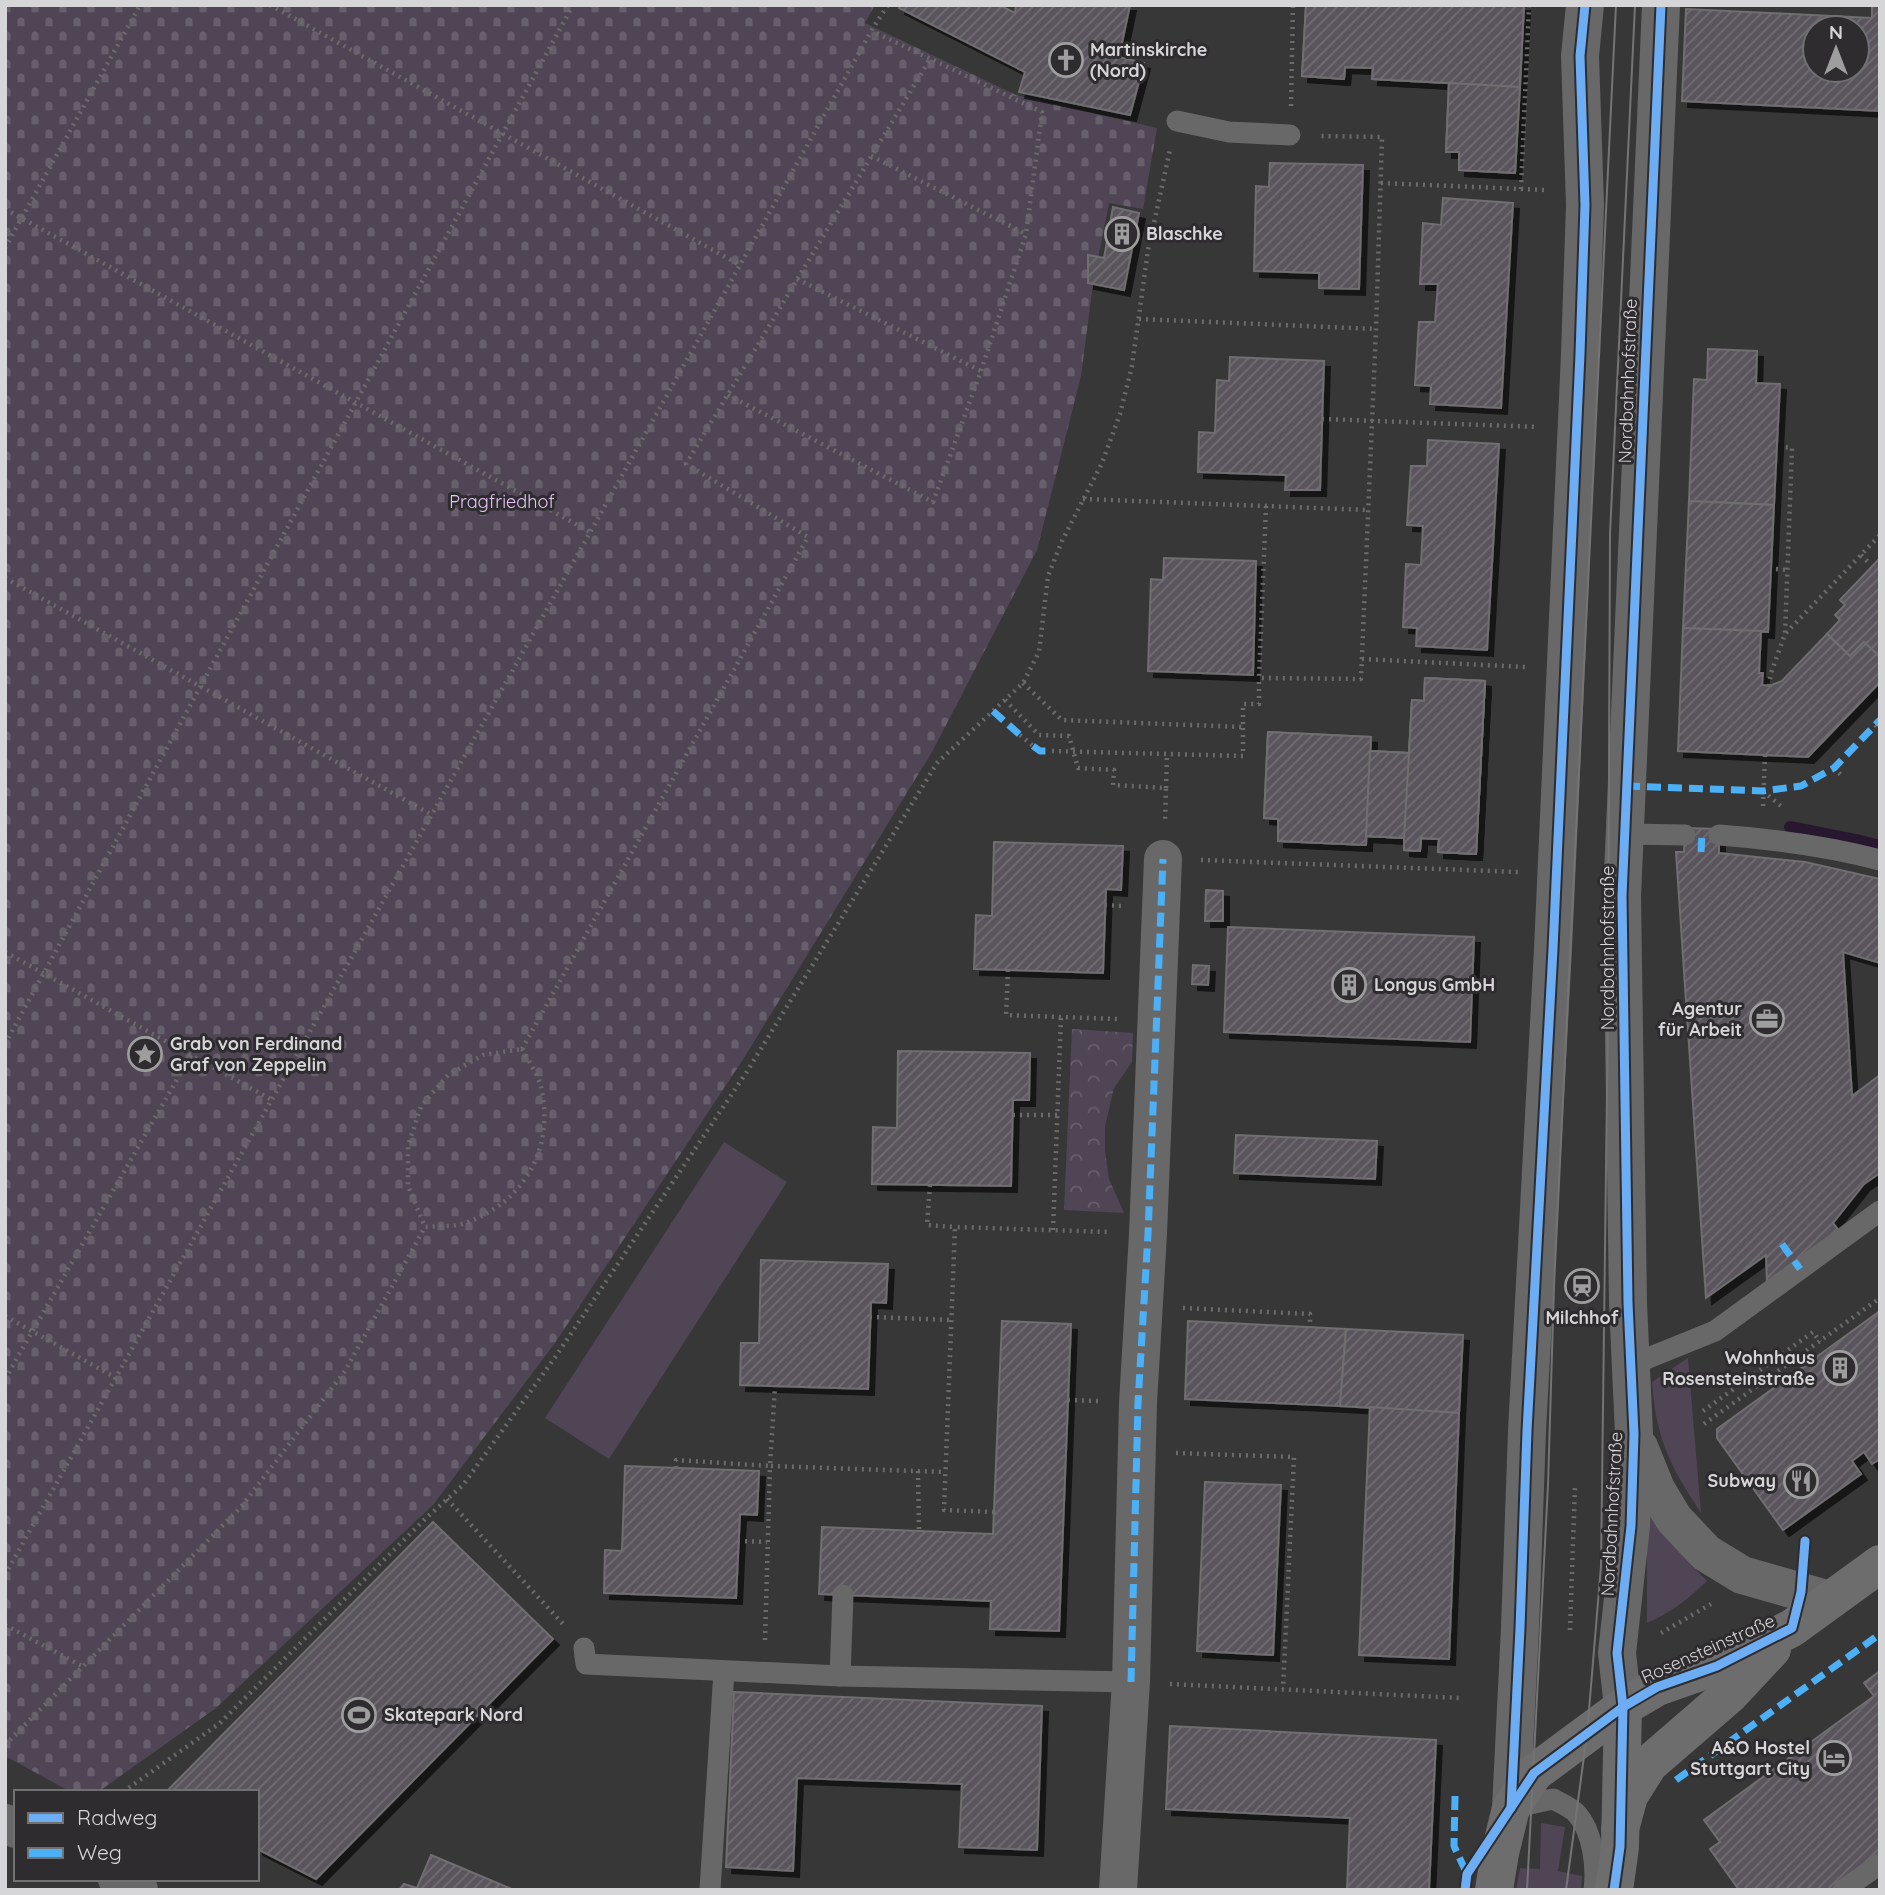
<svg xmlns="http://www.w3.org/2000/svg" width="1885" height="1895" font-family="Quicksand,sans-serif">
<defs>
<pattern id="cemetery-stones" width="16" height="16" patternUnits="userSpaceOnUse" patternTransform="scale(1.75)"><rect width="16" height="16" fill="#4f4555"/><path d="M2 7V4a2 2 0 0 1 4 0v3zM10 15v-3a2 2 0 0 1 4 0v3z" fill="#685f6d"/></pattern>
<pattern id="park-crowns" width="20" height="18" patternUnits="userSpaceOnUse" patternTransform="scale(1.75)"><rect width="20" height="18" fill="#4f4555"/><path d="M2 6a3 3 0 1 1 6 0M12 15a3 3 0 1 1 6 0" fill="none" stroke="#685f6d"/></pattern>
<pattern id="building-hatch" width="6" height="6" patternUnits="userSpaceOnUse" patternTransform="scale(1.75)"><rect width="6" height="6" fill="#5a555c"/><path d="M-1 1l2-2M0 6l6-6M5 7l2-2" fill="none" stroke="#716d73"/></pattern>
<filter id="shadow"><feDropShadow dx="6" dy="6" stdDeviation="0" flood-color="#0009"/></filter>
</defs>
<rect width="100%" height="100%" fill="#383738"/>
<!-- green -->
<g fill="#4f4555">
<polygon points="724,1142 787,1182 609,1459 545,1418"/>
<path d="M1688 1358 1701 1513C1670 1466 1656 1439 1652 1382Z"/>
<path d="M1647 1498 1690 1564 1707 1581C1688 1599 1671 1613 1647 1623Z"/>
<polygon points="1541,1823 1565,1827 1558,1871 1582,1876 1581,1890 1516,1890 1520,1868 1540,1869"/>
</g>
<!-- cemetery -->
<polygon fill="url(#cemetery-stones)" points="5,5 875,5 865,23 1016,95 1157,128 1143,209 1109,203 1093,284 1081,376 1037,550 932,752 742,1061 555,1343 433,1505 216,1708 98,1792 71,1792 5,1756"/>
<!-- park -->
<polygon fill="url(#park-crowns)" points="1072,1029 1133,1033 1132,1062 1114,1088 1105,1126 1105,1151 1109,1179 1124,1213 1064,1210"/>
<g fill="none" stroke-linecap="round" stroke-linejoin="round">
<!-- stream -->
<polyline stroke="#28182f" stroke-width="12" points="1790,827 1860,841 1880,846"/>
</g>
<!-- building -->
<g fill="url(#building-hatch)" stroke="#6f6e6f" stroke-width="2" fill-rule="evenodd" filter="url(#shadow)">
<polygon points="900,5 999,5 1015,13 1016,5 1130,5 1119,57 1144,63 1130,115 1019,92 1025,72 899,8"/>
<polygon points="1306,5 1524,5 1520,87 1372,79 1373,68 1345,67 1344,79 1302,76"/>
<polygon points="1306,5 1524,5 1515,173 1459,170 1459,152 1446,152 1449,83 1372,79 1373,68 1345,67 1344,79 1302,76"/>
<path d="M1872 5H1880V111L1682 101 1686 9 1872 18ZM1815 28H1857V70H1815Z"/>
<polygon points="1449,83 1520,87 1515,173 1459,170 1459,152 1446,152"/>
<polygon points="1270,163 1363,165 1359,289 1319,288 1319,273 1254,271 1256,186 1269,187"/>
<polygon points="1443,198 1513,203 1501,408 1430,404 1431,386 1415,385 1419,322 1435,322 1438,284 1420,284 1423,223 1441,225"/>
<polygon points="1113,207 1139,213 1124,290 1088,283 1088,255 1104,258"/>
<polygon points="1708,349 1757,351 1756,383 1780,384 1774,505 1689,501 1694,379 1707,380"/>
<polygon points="1230,357 1324,361 1320,490 1285,490 1286,475 1198,472 1199,432 1215,433 1217,380 1229,381"/>
<polygon points="1428,440 1499,444 1487,650 1416,646 1417,628 1403,627 1406,564 1421,565 1423,526 1407,525 1411,466 1427,466"/>
<polygon points="1689,501 1774,505 1768,632 1683,628"/>
<polygon points="1164,558 1256,561 1253,675 1148,671 1151,579 1163,580"/>
<polygon points="1880,558 1880,657 1864,642 1850,656 1827,634 1840,620 1835,615 1845,605 1840,600"/>
<polygon points="1683,628 1761,631 1759,673 1763,673 1762,685 1769,686 1782,681 1827,634 1850,656 1864,642 1880,657 1880,682 1808,757 1678,751"/>
<polygon points="1425,678 1485,681 1476,854 1438,852 1439,839 1421,838 1420,851 1404,850 1412,700 1424,701"/>
<polygon points="1425,678 1485,681 1476,854 1438,852 1439,839 1421,838 1420,851 1404,850 1404,838 1366,836 1370,751 1409,753 1412,700 1424,701"/>
<polygon points="1425,678 1485,681 1476,854 1438,852 1439,839 1421,838 1420,851 1404,850 1404,838 1366,836 1366,845 1278,841 1278,819 1264,818 1268,732 1371,737 1370,751 1409,753 1412,700 1424,701"/>
<polygon points="1268,732 1371,737 1366,845 1278,841 1278,819 1264,818"/>
<polygon points="1370,751 1409,753 1404,838 1366,836"/>
<polygon points="1685,828 1719,829 1719,853 1805,862 1880,879 1880,963 1843,952 1852,1096 1880,1075 1880,1173 1864,1184 1833,1223 1839,1231 1767,1282 1766,1255 1706,1298 1676,852 1684,852"/>
<polygon points="994,842 1123,846 1121,890 1106,889 1103,973 974,969 976,915 992,916"/>
<polygon points="1206,890 1223,891 1223,921 1205,921"/>
<polygon points="1228,927 1474,937 1470,1042 1224,1032"/>
<polygon points="1193,965 1209,966 1208,985 1192,984"/>
<polygon points="898,1051 1030,1053 1029,1100 1013,1100 1011,1186 872,1184 873,1127 897,1128"/>
<polygon points="1236,1135 1377,1141 1375,1179 1234,1173"/>
<polygon points="761,1260 888,1264 886,1303 871,1302 868,1389 740,1385 741,1343 759,1343"/>
<polygon points="1880,1311 1880,1459 1872,1464 1864,1452 1852,1461 1861,1474 1783,1530 1717,1438 1717,1429"/>
<polygon points="1002,1321 1071,1324 1059,1631 990,1629 991,1601 819,1594 822,1527 993,1534"/>
<polygon points="1188,1321 1346,1329 1340,1406 1185,1399"/>
<polygon points="1346,1329 1463,1335 1459,1413 1340,1406"/>
<polygon points="1370,1407 1459,1413 1449,1659 1359,1655"/>
<polygon points="625,1466 759,1471 757,1515 740,1514 736,1598 604,1593 605,1550 622,1551"/>
<polygon points="1205,1482 1281,1485 1273,1655 1197,1651"/>
<polygon points="433,1522 553,1639 316,1879 257,1849 257,1792 166,1792"/>
<polygon points="1880,1671 1880,1855 1832,1890 1739,1890 1710,1849 1720,1842 1704,1820 1874,1696 1864,1683"/>
<polygon points="734,1692 1042,1706 1037,1850 959,1847 962,1784 797,1778 793,1871 726,1867"/>
<polygon points="1170,1726 1436,1740 1429,1890 1347,1890 1350,1818 1166,1809"/>
<polygon points="431,1855 514,1890 399,1890 404,1884 417,1888"/>
</g>
<g fill="none" stroke-linecap="round" stroke-linejoin="round">
<!-- path -->
<g stroke="#6c6b6c" stroke-width="4.5" stroke-dasharray="2 5" stroke-linecap="butt">
<polyline points="270,5 740,265"/>
<polyline points="1291,106 1293,5"/>
<polyline points="871,156 1026,234"/>
<polyline points="1381,183 1521,189 1529,5"/>
<polyline points="1521,189 1545,190"/>
<polyline points="5,209 590,532"/>
<polyline points="5,248 140,5"/>
<polyline points="797,279 981,371"/>
<polyline points="1139,319 1376,329"/>
<polyline points="728,395 933,502 981,371 1026,234 1042,112 872,31"/>
<polyline points="1322,419 1538,427"/>
<polyline points="1083,499 1368,510"/>
<polyline points="1266,506 1259,678 1361,679 1376,329 1382,137 1319,136"/>
<polyline points="1861,555 1869,563"/>
<polyline points="1776,569 1787,570"/>
<polyline points="5,578 432,815"/>
<polyline points="1786,633 1880,535"/>
<polyline points="1362,659 1525,667"/>
<polyline points="1023,683 1062,720 1243,727 1243,704 1259,704 1259,678"/>
<polyline points="1769,686 1771,673 1785,634 1792,448 1782,447"/>
<polyline points="1005,700 1039,735 1069,736 1078,768 1114,770 1113,785 1166,788 1165,822"/>
<polyline points="1875,725 1880,729"/>
<polyline points="1020,735 1033,746"/>
<polyline points="1052,751 1243,756 1243,727"/>
<polyline points="1834,768 1841,775"/>
<polyline points="1166,788 1167,754"/>
<polyline points="1763,791 1783,808"/>
<polyline points="1763,806 1765,755"/>
<polyline points="1201,860 1518,872"/>
<polyline points="1105,905 1122,906"/>
<polyline points="5,952 272,1100"/>
<polyline points="1008,970 1006,1015 1118,1019"/>
<polyline points="5,1044 573,5"/>
<polyline points="522,1049 808,537 686,464 930,59"/>
<path d="M522 1049C528 1060 538 1074 541 1087 555 1147 525 1201 468 1222 456 1227 438 1226 425 1227L408 1186V1146L421 1106 448 1075 483 1055Z"/>
<polyline points="1013,1115 1057,1115"/>
<polyline points="930,1185 927,1225 955,1227"/>
<polyline points="1053,1230 1061,1017"/>
<polyline points="1183,1308 1310,1314 1310,1327"/>
<polyline points="5,1316 116,1378"/>
<polyline points="870,1317 951,1320"/>
<polyline points="5,1379 191,1055"/>
<polyline points="1068,1400 1098,1401"/>
<polyline points="1703,1411 1813,1332 1820,1342"/>
<polyline points="1704,1424 1880,1298"/>
<polyline points="1176,1453 1294,1457 1283,1689"/>
<polyline points="676,1468 676,1460 770,1466 775,1386"/>
<polyline points="918,1471 919,1530"/>
<polyline points="447,1499 563,1624"/>
<polyline points="994,1512 944,1510 955,1227 1109,1232"/>
<polyline points="738,1541 767,1542"/>
<polyline points="5,1575 873,28 888,5"/>
<polyline points="5,1625 82,1666"/>
<polyline points="1570,1630 1575,1486"/>
<polyline points="1661,1633 1711,1604"/>
<polyline points="765,1640 770,1466 945,1472"/>
<polyline points="1170,1684 1460,1698"/>
<polyline points="5,1745 241,1507 345,1371 425,1227"/>
<polyline points="123,1792 220,1723 425,1519 463,1485 556,1356 746,1073 937,763 1023,683 1039,652 1048,576 1062,541 1102,463 1120,414 1132,366 1148,250 1170,150"/>
</g>
<!-- lane -->
<g stroke="#696869" stroke-width="21">
<polyline points="1177,121 1229,132 1290,135"/>
<polyline points="1625,834 1685,835"/>
<path d="M1719 835C1773 839 1827 846 1880 860"/>
<polyline points="1631,1365 1715,1331 1880,1211"/>
<polyline points="584,1648 586,1664 840,1676 1131,1682"/>
<polyline points="840,1676 843,1595"/>
<path d="M1511 1808 1553 1799C1561 1803 1572 1808 1577 1814 1593 1832 1597 1867 1594 1890"/>
<polyline points="710,1890 724,1671"/>
<polyline points="1843,1890 1880,1864"/>
</g>
<!-- street -->
<g stroke="#696869" stroke-width="38">
<polyline points="1639,1447 1656,1489 1674,1519 1706,1553 1742,1575 1830,1600"/>
<polyline points="1623,1707 1617,1653 1631,1526 1634,1434 1628,1303 1622,896 1661,5"/>
<polyline points="1511,1808 1520,1628 1527,1431 1553,949 1580,354 1585,205 1580,56 1585,5"/>
<polyline points="5,1823 16,1829"/>
<polyline points="117,1879 139,1890"/>
<polyline points="1118,1890 1131,1682 1138,1403 1148,1234 1163,859"/>
</g>
<!-- secondary -->
<g stroke="#6d6d6d" stroke-width="38">
<polyline points="1620,1829 1629,1796 1649,1764 1730,1694 1772,1649"/>
<polyline points="1494,1890 1500,1853 1511,1808 1534,1773 1623,1707 1657,1687 1717,1666 1792,1628 1880,1564"/>
<polyline points="1614,1890 1620,1847 1623,1707"/>
</g>
<!-- tram -->
<g stroke="#757475" stroke-width="2">
<polyline points="1527,1890 1548,1485 1554,1286 1616,5"/>
<polyline points="1566,1890 1587,1734 1601,1566 1608,1012 1610,534 1635,5"/>
</g>
<!-- quiet -->
<g stroke="#4cb0f7" stroke-width="7" stroke-dasharray="14 7" stroke-linecap="butt">
<polyline points="993,711 1020,735"/>
<polyline points="1033,746 1040,751 1052,751"/>
<polyline points="1626,786 1763,791 1801,786 1834,768 1880,720"/>
<polyline points="1701,852 1702,835"/>
<polyline points="1782,1244 1800,1269"/>
<polyline points="1131,1682 1138,1403 1148,1234 1163,859"/>
<polyline points="1676,1780 1880,1634"/>
<polyline points="1455,1796 1454,1846 1467,1874 1467,1877"/>
</g>
<!-- cycleway casing -->
<g stroke="#2e2c2f" stroke-width="13">
<g id="cycleway">
<polyline points="1511,1808 1520,1628 1527,1431 1553,949 1580,354 1585,205 1580,56 1585,5"/>
<polyline points="1465,1890 1467,1874 1534,1773 1623,1707 1657,1687 1717,1666 1792,1628 1801,1592 1805,1541"/>
<polyline points="1614,1890 1620,1847 1623,1707 1617,1653 1631,1526 1634,1434 1628,1303 1622,896 1661,5"/>
</g>
</g>
<!-- cycleway -->
<use href="#cycleway" stroke="#6dadf4" stroke-width="9"/>
</g>
<!-- icons -->
<defs>
<g id="church-ring" transform="scale(1.75)"><circle r="9.5" fill="#2e2c2f" stroke="#9f9e9f" stroke-width="1.5"/><path d="M-1.2-6h2.4v3.5h3.3v2.4h-3.3V6h-2.4V-.1h-3.3v-2.4h3.3Z" fill="#9f9e9f"/></g>
<g id="building-ring" transform="scale(1.75)"><circle r="9.5" fill="#2e2c2f" stroke="#9f9e9f" stroke-width="1.5"/><path d="M-4-6H4V6H1V3H-1V6H-4ZM-2.5-4.3h1.7v1.8h-1.7ZM.8-4.3h1.7v1.8H.8ZM-2.5-1h1.7V.8h-1.7ZM.8-1h1.7V.8H.8Z" fill="#9f9e9f"/></g>
<g id="office-ring" transform="scale(1.75)"><circle r="9.5" fill="#2e2c2f" stroke="#9f9e9f" stroke-width="1.5"/><path d="M-6-3h4V-5.5h4V-3h4V5H-6ZM-1-4.5V-3h2v-1.5ZM-6 0V1H6V0Z" fill="#9f9e9f"/></g>
<g id="sight-ring" transform="scale(1.75)"><circle r="9.5" fill="#2e2c2f" stroke="#9f9e9f" stroke-width="1.5"/><path d="M0-6L1.8-2.2L6-1.7L2.9 1.2L3.7 5.4L0 3.3L-3.7 5.4L-2.9 1.2L-6-1.7L-1.8-2.2Z" fill="#9f9e9f"/></g>
<g id="station-ring" transform="scale(1.75)"><circle r="9.5" fill="#2e2c2f" stroke="#9f9e9f" stroke-width="1.5"/><path d="M-3-6H3Q5-6 5-4V2Q5 4 3 4L4.5 6H3L1.5 4h-3L-3 6H-4.5L-3 4Q-5 4-5 2V-4Q-5-6-3-6ZM-3.5-4v3h7v-3ZM-3.5 1v1.5H-2V1ZM2 1v1.5H3.5V1Z" fill="#9f9e9f"/></g>
<g id="restaurant-ring" transform="scale(1.75)"><circle r="9.5" fill="#2e2c2f" stroke="#9f9e9f" stroke-width="1.5"/><path d="M-5-6h1v4h1v-4h1v4h1v-4h1v5L-1.5 .5V6h-2V.5L-5-1ZM5-6V6H3V1.5H1.5Q1.5-4 5-6Z" fill="#9f9e9f"/></g>
<g id="stadium-ring" transform="scale(1.75)"><circle r="9.5" fill="#2e2c2f" stroke="#9f9e9f" stroke-width="1.5"/><path d="M0-5a6.5 5 0 1 0 0 10a6.5 5 0 1 0 0-10ZM-3.5-1.8h7v3.6h-7Z" fill="#9f9e9f"/></g>
<g id="hotel-ring" transform="scale(1.75)"><circle r="9.5" fill="#2e2c2f" stroke="#9f9e9f" stroke-width="1.5"/><path d="M-6-4.5h1.5V1H6V5H4.5V3h-9V5H-6ZM-4 0a1.8 1.8 0 1 1 3.6 0ZM.5 0V-2.5h3Q6-2.5 6 0Z" fill="#9f9e9f"/></g>
</defs>
<g fill-rule="evenodd">
<use href="#church-ring" x="1066" y="60"/>
<use href="#building-ring" x="1122" y="234"/>
<use href="#building-ring" x="1349" y="985"/>
<use href="#office-ring" x="1767" y="1019"/>
<use href="#sight-ring" x="145" y="1054"/>
<use href="#station-ring" x="1582" y="1286"/>
<use href="#building-ring" x="1840" y="1368"/>
<use href="#restaurant-ring" x="1801" y="1481"/>
<use href="#stadium-ring" x="359" y="1715"/>
<use href="#hotel-ring" x="1834" y="1758"/>
</g>
<g text-anchor="middle" stroke-width="6" stroke-linejoin="round" paint-order="stroke">
<!-- poi labels -->
<g font-size="18" font-weight="bold" fill="#d6d5d7" stroke="#2e2c2f" text-anchor="start">
<text x="1090" y="56">Martinskirche<tspan x="1090" dy="21">(Nord)</tspan></text>
<text x="1146" y="240">Blaschke</text>
<text x="1374" y="991">Longus GmbH</text>
<text x="1742" y="1015" text-anchor="end">Agentur<tspan x="1742" dy="21">für Arbeit</tspan></text>
<text x="170" y="1050">Grab von Ferdinand<tspan x="170" dy="21">Graf von Zeppelin</tspan></text>
<text x="1582" y="1324" text-anchor="middle">Milchhof</text>
<text x="1815" y="1364" text-anchor="end">Wohnhaus<tspan x="1815" dy="21">Rosensteinstraße</tspan></text>
<text x="1776" y="1487" text-anchor="end">Subway</text>
<text x="384" y="1721">Skatepark Nord</text>
<text x="1810" y="1754" text-anchor="end">A&amp;O Hostel<tspan x="1810" dy="21">Stuttgart City</tspan></text>
</g>
<!-- street labels -->
<g font-size="18" fill="#d6d5d7" stroke="#2e2c2f">
<text transform="translate(1628 381) rotate(-88)" y="6">Nordbahnhofstraße</text>
<text transform="translate(1608 948) rotate(-90)" y="6">Nordbahnhofstraße</text>
<text transform="translate(1612 1514) rotate(-87)" y="6">Nordbahnhofstraße</text>
<text transform="translate(1708 1649) rotate(-24)" y="6">Rosensteinstraße</text>
</g>
<!-- park labels -->
<g font-size="18" fill="#e6c2f7" stroke="#2e2c2f">
<text x="502" y="508">Pragfriedhof</text>
</g>
</g>
<!-- border -->
<rect width="1885" height="1895" fill="none" stroke="#d6d5d7" stroke-width="14"/>
<!-- legend -->
<rect x="14" y="1790" width="245" height="91" fill="#2e2c2f" stroke="#717072" stroke-width="2"/>
<rect x="28" y="1813" width="35" height="10" fill="#6dadf4" stroke="#717072" stroke-width="2"/>
<text x="77" y="1825" font-size="21" fill="#d6d5d7">Radweg</text>
<rect x="28" y="1848" width="35" height="10" fill="#4cb0f7" stroke="#717072" stroke-width="2"/>
<text x="77" y="1860" font-size="21" fill="#d6d5d7">Weg</text>
<!-- north arrow -->
<g transform="translate(1836 49)"><circle r="33" fill="#2e2c2f" stroke="#717072" stroke-width="2"/>
<path d="M0-5L12 26L0 18L-12 26Z" fill="#9f9e9f"/>
<text y="-10" font-size="19" font-weight="bold" text-anchor="middle" fill="#d6d5d7">N</text>
</g>
</svg>
